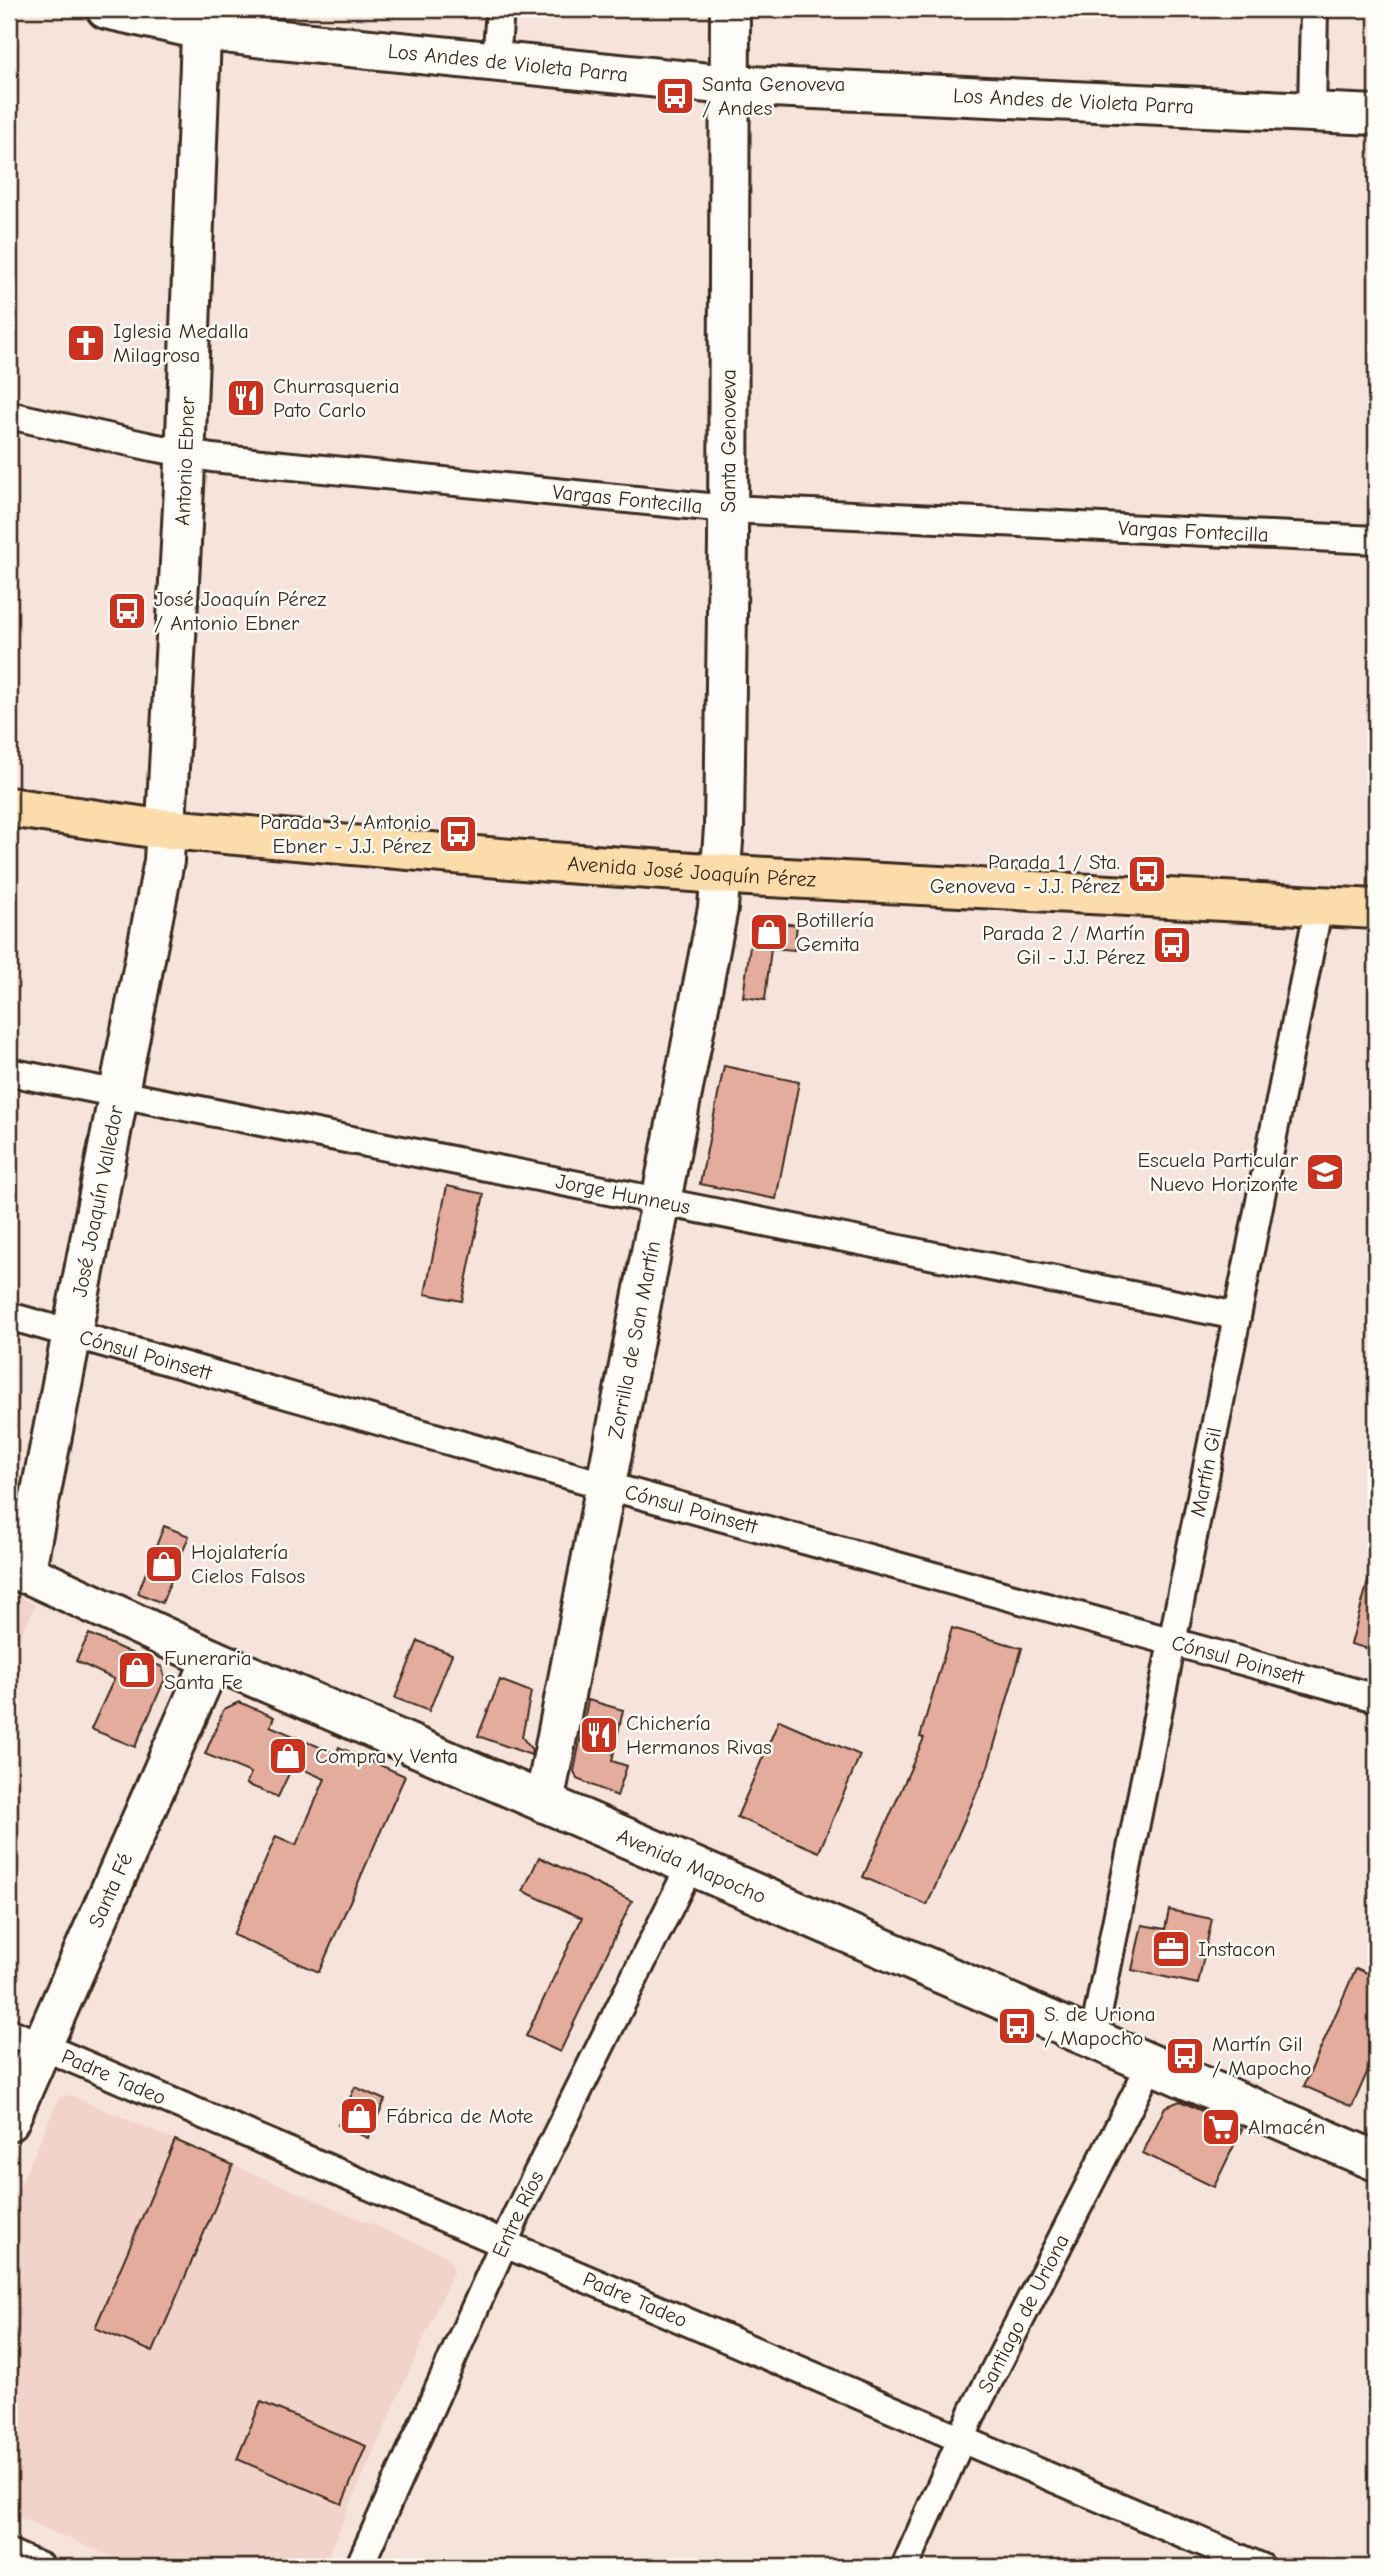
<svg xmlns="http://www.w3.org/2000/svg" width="1385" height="2576" font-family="'Comic Neue',sans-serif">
<rect width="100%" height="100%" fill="#f6e4dc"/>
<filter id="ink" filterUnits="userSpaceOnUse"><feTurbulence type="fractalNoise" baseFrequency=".0143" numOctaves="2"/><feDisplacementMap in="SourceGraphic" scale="14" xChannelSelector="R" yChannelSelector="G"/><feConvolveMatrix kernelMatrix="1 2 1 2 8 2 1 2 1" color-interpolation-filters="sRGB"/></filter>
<g filter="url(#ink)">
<!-- built -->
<g fill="#f1d3c9">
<polygon points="9,1591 35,1605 9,1662"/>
<polygon points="70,2095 449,2257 454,2270 323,2567 135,2567 9,2513 9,2211 59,2098"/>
</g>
<!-- building -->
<g fill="#e4ac9c" stroke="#3b2a1e" stroke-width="2">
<polygon points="767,921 797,925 794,950 771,948 765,1000 743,997 752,931"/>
<polygon points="724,1066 799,1082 776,1199 700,1184"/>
<polygon points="447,1186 484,1194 462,1301 425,1294"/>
<polygon points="164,1526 189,1536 162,1603 138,1593"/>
<polygon points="1370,1574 1376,1575 1376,1651 1351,1644"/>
<polygon points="952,1628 1022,1648 988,1767 927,1905 863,1877 924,1738 920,1737"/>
<polygon points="89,1634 162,1667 165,1679 135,1747 91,1729 114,1679 76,1661"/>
<polygon points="418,1641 452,1654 429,1711 395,1698"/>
<polygon points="500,1680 531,1692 522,1737 532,1750 531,1755 478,1736"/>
<polygon points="588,1700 623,1710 612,1761 627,1766 617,1796 577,1779 574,1771"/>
<polygon points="239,1702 274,1717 270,1726 336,1754 339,1747 405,1776 319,1972 233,1935 276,1836 296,1845 325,1779 293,1765 278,1797 246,1784 251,1773 205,1754 224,1709"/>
<polygon points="779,1720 860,1755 819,1852 737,1817"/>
<polygon points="539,1857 632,1901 560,2052 526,2036 582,1918 523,1891"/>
<polygon points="1169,1910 1212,1919 1198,1984 1132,1970 1142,1925 1165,1929"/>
<polygon points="1356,1968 1376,1977 1376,2052 1352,2107 1304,2086"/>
<polygon points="355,2087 385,2100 368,2138 338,2125"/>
<polygon points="1180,2101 1242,2129 1214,2187 1143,2153 1165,2107"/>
<polygon points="175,2140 233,2165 153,2352 95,2328"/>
<polygon points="261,2402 366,2446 342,2504 237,2459"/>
</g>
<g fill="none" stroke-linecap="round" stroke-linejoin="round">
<!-- street casing -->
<g stroke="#3b2a1e" stroke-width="32">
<g id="street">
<polyline points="496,62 500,9"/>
<polyline points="1312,112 1314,9"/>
<path id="s1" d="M9 415 152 447 212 458 728 509 1376 540"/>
<path id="s2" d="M9 1072 1237 1316"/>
<path id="s3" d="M9 1316 586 1480 1376 1698"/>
<path id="s4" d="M9 2032 1261 2567"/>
<path id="s5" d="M1093 2039 1319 905"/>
<polyline points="9,2553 41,2567"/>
<path id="s6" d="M359 2567 517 2214 690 1866"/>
<path id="s7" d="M905 2567 974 2410 1151 2064"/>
</g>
</g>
<!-- secondary casing -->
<g stroke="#3b2a1e" stroke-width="44">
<g id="secondary">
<path id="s8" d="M106 9 202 30 271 39 729 85 1376 115"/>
<path id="s9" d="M9 1565 212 1659 1376 2161"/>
<path id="s10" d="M25 1574 164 861 184 488 202 9"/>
<path id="s11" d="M544 1803 718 908 724 828 728 541 730 9"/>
<path id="s12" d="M9 2121 212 1659"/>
</g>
</g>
<!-- primary casing -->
<g stroke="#3b2a1e" stroke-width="44">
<g id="primary">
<path id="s13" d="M9 807 146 827 523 860 749 876 1376 909"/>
</g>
</g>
<!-- street -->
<use href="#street" stroke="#fdfcf7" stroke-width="26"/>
<!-- secondary -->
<use href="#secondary" stroke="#fdfcf7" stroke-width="38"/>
<!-- primary -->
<use href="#primary" stroke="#fddcac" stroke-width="38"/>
</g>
</g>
<!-- icons -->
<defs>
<g id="bus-square" transform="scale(2.0125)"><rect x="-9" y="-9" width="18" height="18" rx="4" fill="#c8321e" stroke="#fdfcf7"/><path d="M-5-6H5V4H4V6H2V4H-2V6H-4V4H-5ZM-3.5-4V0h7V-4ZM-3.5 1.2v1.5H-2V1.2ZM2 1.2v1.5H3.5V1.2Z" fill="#fff"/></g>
<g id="church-square" transform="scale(2.0125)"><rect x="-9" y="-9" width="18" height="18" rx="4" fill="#c8321e" stroke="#fdfcf7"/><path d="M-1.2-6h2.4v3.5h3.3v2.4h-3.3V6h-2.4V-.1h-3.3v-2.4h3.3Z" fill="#fff"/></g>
<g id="restaurant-square" transform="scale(2.0125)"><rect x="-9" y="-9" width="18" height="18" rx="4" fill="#c8321e" stroke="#fdfcf7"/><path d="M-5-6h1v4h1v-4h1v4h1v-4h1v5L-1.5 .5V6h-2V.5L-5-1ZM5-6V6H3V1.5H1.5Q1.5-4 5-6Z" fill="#fff"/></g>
<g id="shop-square" transform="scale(2.0125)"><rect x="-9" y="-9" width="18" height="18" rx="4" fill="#c8321e" stroke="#fdfcf7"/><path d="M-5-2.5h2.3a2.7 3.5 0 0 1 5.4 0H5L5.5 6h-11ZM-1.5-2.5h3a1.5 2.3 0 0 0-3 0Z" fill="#fff"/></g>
<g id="school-square" transform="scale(2.0125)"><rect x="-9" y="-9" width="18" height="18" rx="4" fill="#c8321e" stroke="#fdfcf7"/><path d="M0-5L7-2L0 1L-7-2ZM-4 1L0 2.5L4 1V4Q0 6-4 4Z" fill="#fff"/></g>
<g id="office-square" transform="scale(2.0125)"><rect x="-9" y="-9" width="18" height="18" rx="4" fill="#c8321e" stroke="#fdfcf7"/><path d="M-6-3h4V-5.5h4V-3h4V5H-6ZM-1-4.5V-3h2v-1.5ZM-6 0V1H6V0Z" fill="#fff"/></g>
<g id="supermarket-square" transform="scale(2.0125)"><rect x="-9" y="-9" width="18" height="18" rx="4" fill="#c8321e" stroke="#fdfcf7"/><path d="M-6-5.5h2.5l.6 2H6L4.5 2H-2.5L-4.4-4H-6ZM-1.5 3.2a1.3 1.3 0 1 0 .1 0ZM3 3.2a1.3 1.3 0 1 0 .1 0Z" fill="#fff"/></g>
</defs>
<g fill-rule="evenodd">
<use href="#bus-square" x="675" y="96"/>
<use href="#church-square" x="86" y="343"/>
<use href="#restaurant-square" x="246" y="398"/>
<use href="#bus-square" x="127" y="611"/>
<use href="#bus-square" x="458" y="834"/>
<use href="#bus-square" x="1147" y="874"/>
<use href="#shop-square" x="769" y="932"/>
<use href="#bus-square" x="1172" y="945"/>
<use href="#school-square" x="1325" y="1172"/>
<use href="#shop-square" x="164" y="1564"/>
<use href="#shop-square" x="137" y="1670"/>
<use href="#restaurant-square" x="599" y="1735"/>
<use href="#shop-square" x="288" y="1756"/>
<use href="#office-square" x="1171" y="1949"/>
<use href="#bus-square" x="1017" y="2026"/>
<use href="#bus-square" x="1185" y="2056"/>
<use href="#shop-square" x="359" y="2116"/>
<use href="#supermarket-square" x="1221" y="2127"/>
</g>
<g text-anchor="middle" stroke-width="5" stroke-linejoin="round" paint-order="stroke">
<!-- street labels -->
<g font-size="21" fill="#3b2a1e" stroke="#fdfcf7">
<text dy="7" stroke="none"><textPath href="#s8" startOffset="406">Los Andes de Violeta Parra</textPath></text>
<text dy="7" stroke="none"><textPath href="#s8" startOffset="973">Los Andes de Violeta Parra</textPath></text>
<text dy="7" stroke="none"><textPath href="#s11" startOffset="1379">Santa Genoveva</textPath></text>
<text dy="7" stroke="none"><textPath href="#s10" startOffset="1127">Antonio Ebner</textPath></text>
<text dy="7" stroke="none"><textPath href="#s1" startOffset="625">Vargas Fontecilla</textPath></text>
<text dy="7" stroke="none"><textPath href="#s1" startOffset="1192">Vargas Fontecilla</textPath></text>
<text dy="7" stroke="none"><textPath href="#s13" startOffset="686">Avenida José Joaquín Pérez</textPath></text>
<text dy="7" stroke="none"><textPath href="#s2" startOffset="626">Jorge Hunneus</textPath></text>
<text dy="7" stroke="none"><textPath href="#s10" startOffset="380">José Joaquín Valledor</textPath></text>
<text dy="7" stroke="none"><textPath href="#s11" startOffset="472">Zorrilla de San Martín</textPath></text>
<text dy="7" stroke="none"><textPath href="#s3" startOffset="142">Cónsul Poinsett</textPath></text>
<text dy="7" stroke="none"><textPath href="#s5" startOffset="578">Martín Gil</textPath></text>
<text dy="7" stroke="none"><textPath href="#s3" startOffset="709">Cónsul Poinsett</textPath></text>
<text dy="7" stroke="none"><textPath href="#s3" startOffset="1276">Cónsul Poinsett</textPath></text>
<text dy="7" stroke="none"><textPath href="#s9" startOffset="746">Avenida Mapocho</textPath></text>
<text dy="7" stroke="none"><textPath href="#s12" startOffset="252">Santa Fé</textPath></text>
<text dy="7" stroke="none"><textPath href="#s4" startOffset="114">Padre Tadeo</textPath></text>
<text dy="7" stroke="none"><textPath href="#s6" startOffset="387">Entre Ríos</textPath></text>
<text dy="7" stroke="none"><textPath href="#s4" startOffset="681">Padre Tadeo</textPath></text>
<text dy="7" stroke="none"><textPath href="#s7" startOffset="280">Santiago de Uriona</textPath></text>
</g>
<!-- poi labels -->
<g font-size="21" fill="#3b2a1e" stroke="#fdfcf7" text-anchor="start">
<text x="702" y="91">Santa Genoveva<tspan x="702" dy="24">/ Andes</tspan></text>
<text x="113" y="338">Iglesia Medalla<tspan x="113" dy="24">Milagrosa</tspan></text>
<text x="273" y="393">Churrasqueria<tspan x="273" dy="24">Pato Carlo</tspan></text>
<text x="154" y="606">José Joaquín Pérez<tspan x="154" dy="24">/ Antonio Ebner</tspan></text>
<text x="431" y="829" text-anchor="end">Parada 3 / Antonio<tspan x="431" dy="24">Ebner - J.J. Pérez</tspan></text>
<text x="1120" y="869" text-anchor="end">Parada 1 / Sta.<tspan x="1120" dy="24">Genoveva - J.J. Pérez</tspan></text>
<text x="796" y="927">Botillería<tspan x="796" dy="24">Gemita</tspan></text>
<text x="1145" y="940" text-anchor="end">Parada 2 / Martín<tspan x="1145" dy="24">Gil - J.J. Pérez</tspan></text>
<text x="1298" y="1167" text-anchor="end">Escuela Particular<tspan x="1298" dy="24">Nuevo Horizonte</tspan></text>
<text x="191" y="1559">Hojalatería<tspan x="191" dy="24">Cielos Falsos</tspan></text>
<text x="164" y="1665">Funeraria<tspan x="164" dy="24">Santa Fe</tspan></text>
<text x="626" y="1730">Chichería<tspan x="626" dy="24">Hermanos Rivas</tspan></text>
<text x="315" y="1763">Compra y Venta</text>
<text x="1198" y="1956">Instacon</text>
<text x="1044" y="2021">S. de Uriona<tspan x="1044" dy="24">/ Mapocho</tspan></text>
<text x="1212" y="2051">Martín Gil<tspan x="1212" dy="24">/ Mapocho</tspan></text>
<text x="386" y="2123">Fábrica de Mote</text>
<text x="1248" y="2134">Almacén</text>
</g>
</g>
<!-- margin -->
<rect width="1385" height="2576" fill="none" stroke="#fdfcf7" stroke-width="35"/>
<rect x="18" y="18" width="1350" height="2541" fill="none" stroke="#3b2a1e" stroke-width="2.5" filter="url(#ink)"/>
</svg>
